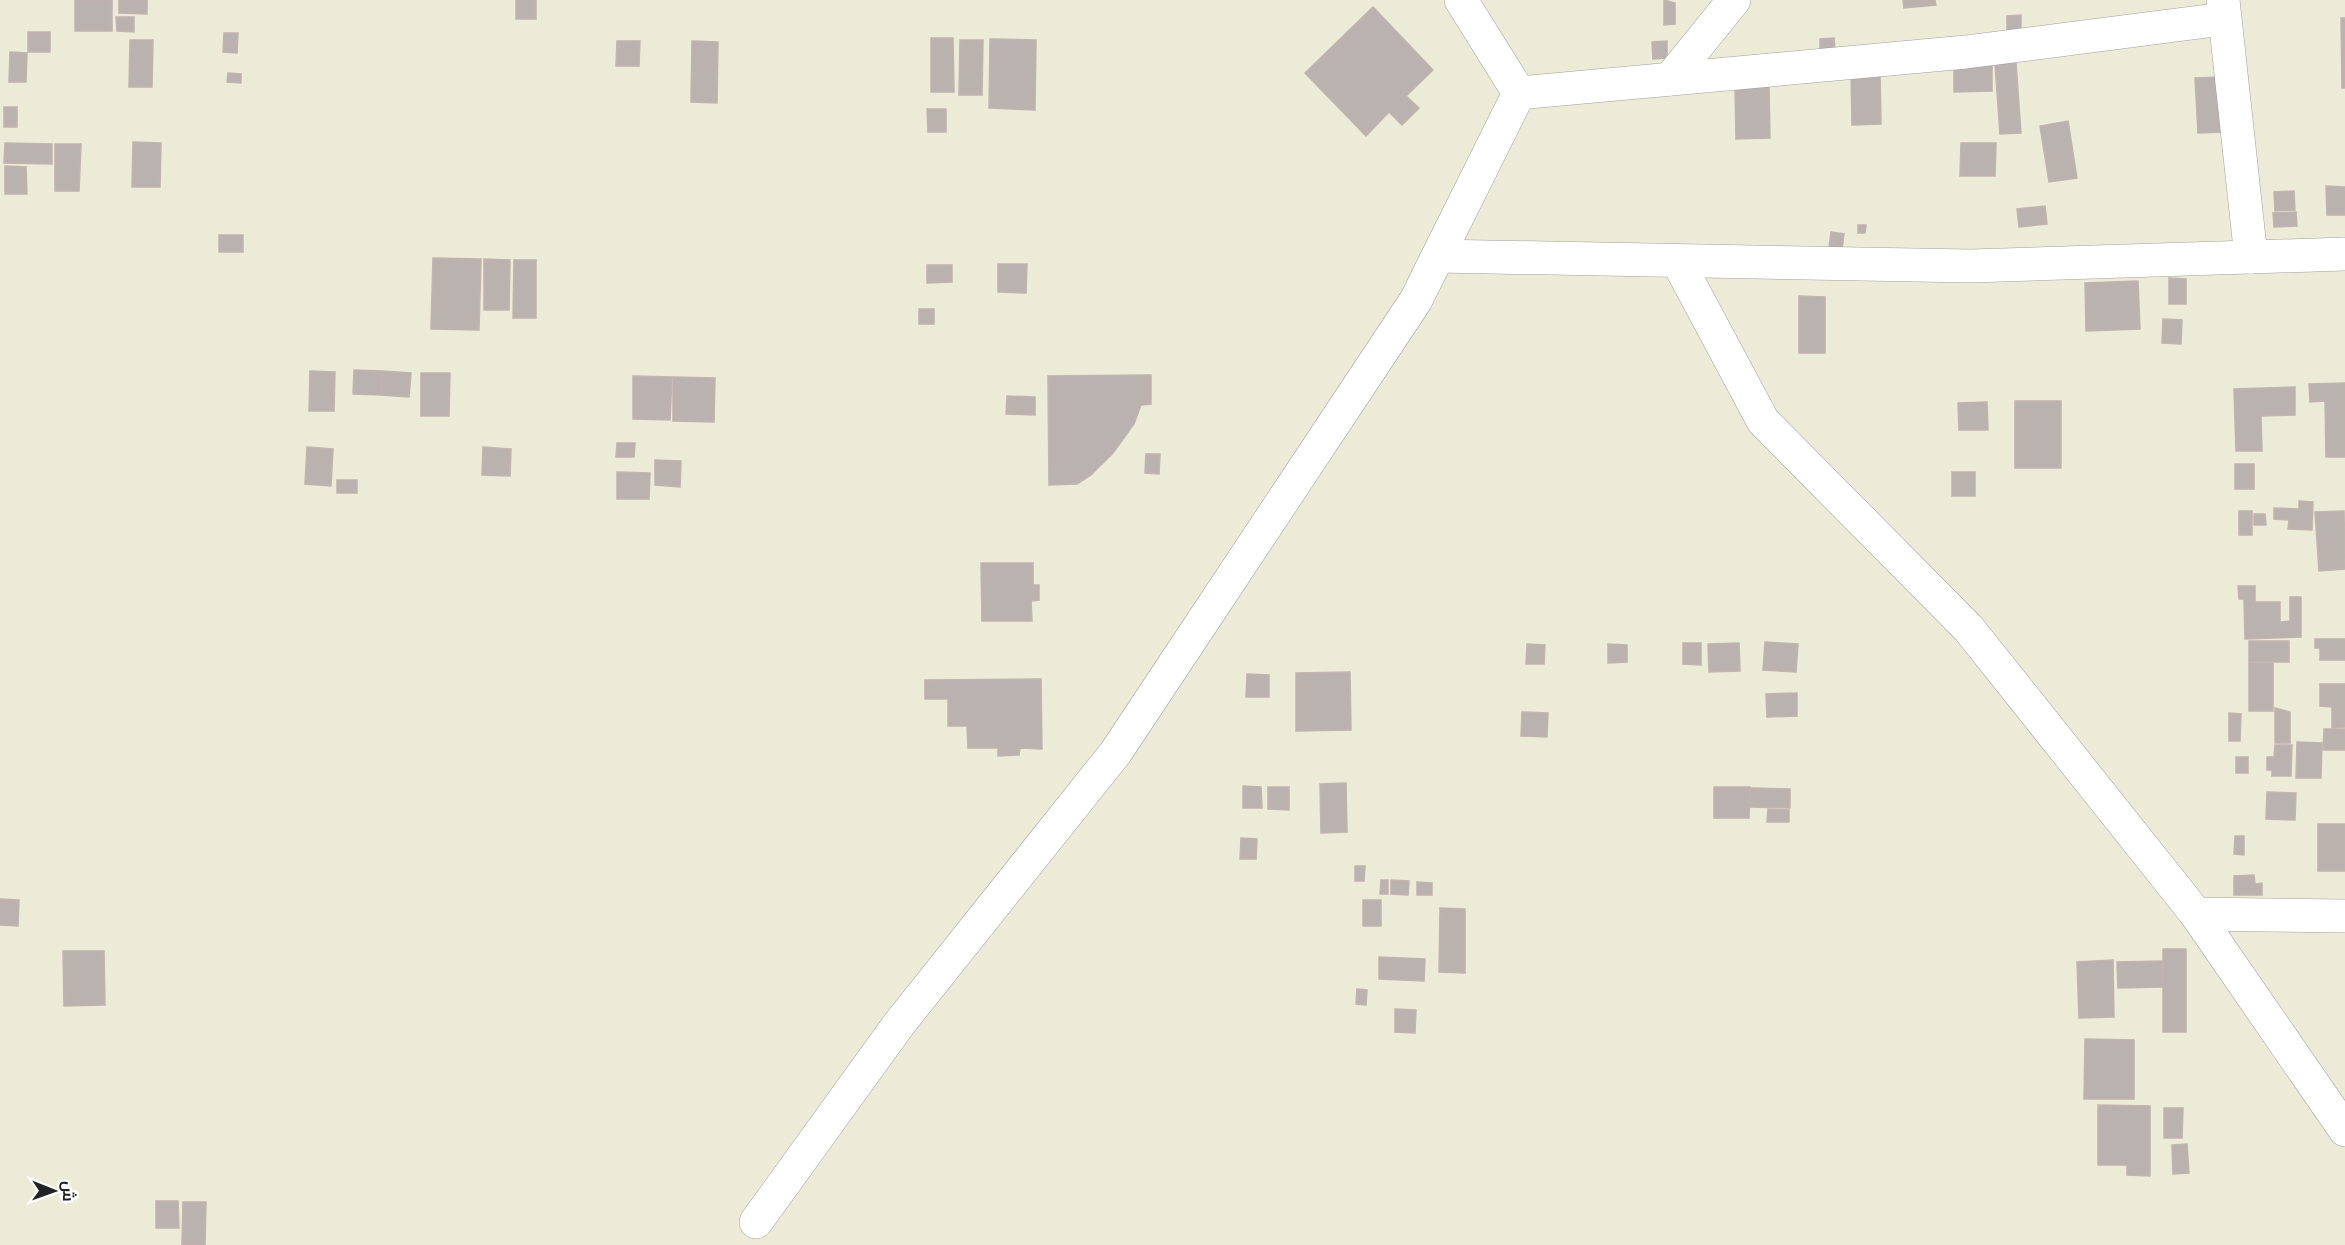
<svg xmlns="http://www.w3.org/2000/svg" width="2345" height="1245" font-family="Cabin,Cairo,sans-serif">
<rect width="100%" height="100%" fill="#f1edea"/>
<!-- farmland -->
<rect fill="#ecebd8" x="0" y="0" width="2345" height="1245"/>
<!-- building -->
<g fill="#bab2af" stroke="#c1b3ae" stroke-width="1.5">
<rect x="75" y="0" width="37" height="31"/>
<polygon points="119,0 147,0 147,14 119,13"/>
<rect x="516" y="0" width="20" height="19"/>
<polygon points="1664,0 1675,3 1675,24 1664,25"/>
<polygon points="1903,0 1935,0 1936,5 1904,8"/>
<polygon points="1373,7 1433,70 1406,96 1419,108 1402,125 1389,112 1366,136 1305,73"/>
<polygon points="2021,15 2021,30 2007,30 2007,16"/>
<polygon points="116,17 134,17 134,32 117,31"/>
<polygon points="2341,18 2345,18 2345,88 2342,88"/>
<rect x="28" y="32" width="22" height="20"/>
<polygon points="224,33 238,33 237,53 223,52"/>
<polygon points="931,38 953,38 954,92 931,92"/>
<polygon points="1834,38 1835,51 1820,51 1820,39"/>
<polygon points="990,39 1036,40 1035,110 989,108"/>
<polygon points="130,40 153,40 152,87 129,87"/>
<polygon points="960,40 983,40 982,95 959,95"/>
<polygon points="617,41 640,41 639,66 616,66"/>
<polygon points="692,41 718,42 717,103 691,102"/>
<polygon points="1667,41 1667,58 1653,59 1652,42"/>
<polygon points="10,52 27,53 26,82 9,82"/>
<polygon points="1992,62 1992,91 1954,92 1954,63"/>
<polygon points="2016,63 2021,133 2000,134 1995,64"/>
<polygon points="1880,71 1881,124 1852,125 1851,72"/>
<polygon points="228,73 241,74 241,83 227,82"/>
<polygon points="2223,77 2225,132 2198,133 2195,78"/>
<polygon points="1735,86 1769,86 1770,138 1736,139"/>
<rect x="4" y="107" width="13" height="20"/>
<polygon points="927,109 946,109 946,132 928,132"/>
<polygon points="2068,121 2077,178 2049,182 2040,126"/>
<polygon points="133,142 161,143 160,187 132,187"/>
<polygon points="5,143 52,144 52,164 4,163"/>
<polygon points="1961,143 1996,143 1995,176 1960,176"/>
<polygon points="55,144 81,144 79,191 55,191"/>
<polygon points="5,166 26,167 27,194 5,194"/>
<polygon points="2326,186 2345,187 2345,215 2327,215"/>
<polygon points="2294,191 2295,210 2275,211 2274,192"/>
<polygon points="2045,206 2047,224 2019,227 2017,209"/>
<polygon points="2296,212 2297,226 2274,227 2273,213"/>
<polygon points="1858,225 1866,225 1865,233 1858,233"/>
<polygon points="1831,232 1844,234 1842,249 1829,248"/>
<rect x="219" y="235" width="24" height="17"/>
<polygon points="433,258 481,259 479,330 431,329"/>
<polygon points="484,259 510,260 509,310 484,310"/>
<polygon points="514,260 536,260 536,318 513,318"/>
<polygon points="998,264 1027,264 1026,293 998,292"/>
<polygon points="927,265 952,265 952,282 927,283"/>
<polygon points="2169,278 2186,279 2186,304 2169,304"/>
<polygon points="2138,281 2140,329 2086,331 2085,283"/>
<polygon points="1799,296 1825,297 1825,353 1799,353"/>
<rect x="919" y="309" width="15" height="15"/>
<polygon points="2163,319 2182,320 2181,344 2162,343"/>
<polygon points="354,370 382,371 381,395 353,394"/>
<polygon points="310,371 335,372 334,411 309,411"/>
<polygon points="382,371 411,373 409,397 381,395"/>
<polygon points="421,373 450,373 449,416 421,416"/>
<polygon points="1151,375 1151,404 1141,405 1134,424 1113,453 1091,475 1077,484 1049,485 1048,376"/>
<polygon points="633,376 672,377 670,420 633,419"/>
<polygon points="673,377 715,378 714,422 673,421"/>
<polygon points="2345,383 2345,457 2326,457 2325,401 2310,402 2309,384"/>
<polygon points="2295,387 2295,415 2261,416 2262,451 2236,451 2234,389"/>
<polygon points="1007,396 1035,397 1035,415 1006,414"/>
<rect x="2015" y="401" width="46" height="67"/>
<polygon points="1987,402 1988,430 1959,430 1958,403"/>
<polygon points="617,443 635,443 634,457 616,457"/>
<polygon points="307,447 333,449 331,486 305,484"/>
<polygon points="483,447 511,449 510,476 482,475"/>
<polygon points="1146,454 1160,454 1159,474 1145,473"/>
<polygon points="655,460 681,461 680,487 655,485"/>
<rect x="2235" y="464" width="19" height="25"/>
<polygon points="617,472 650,473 649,499 617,499"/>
<rect x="1952" y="472" width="23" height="24"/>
<rect x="337" y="480" width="20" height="13"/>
<polygon points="2299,501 2313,502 2312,530 2288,529 2289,520 2274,519 2274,508 2299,509"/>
<rect x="2239" y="511" width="13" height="24"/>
<polygon points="2344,511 2345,569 2319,571 2315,512"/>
<polygon points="2254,514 2265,514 2266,525 2254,525"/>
<polygon points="981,563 1033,563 1033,585 1039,585 1039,600 1031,601 1032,621 982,621"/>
<polygon points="2238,586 2255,586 2255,602 2280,602 2280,622 2290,621 2290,597 2301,597 2301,637 2245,639 2244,599 2239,599"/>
<polygon points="2315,639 2345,639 2345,660 2320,660 2320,648 2315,648"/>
<rect x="2249" y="641" width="40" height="21"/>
<polygon points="1765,642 1798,644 1796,672 1763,670"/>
<polygon points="1683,643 1701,643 1701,665 1683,664"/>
<polygon points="1739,643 1740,671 1709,672 1708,644"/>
<polygon points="1527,644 1545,645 1544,664 1526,664"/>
<polygon points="1608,644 1627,645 1627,662 1608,663"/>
<rect x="2249" y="663" width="24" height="48"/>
<polygon points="1350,672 1351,730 1296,731 1296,673"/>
<polygon points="1247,674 1269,675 1269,697 1246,697"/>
<polygon points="1041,679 1042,749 1020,748 1019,755 998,756 998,748 968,748 967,726 948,726 948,699 925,699 925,680"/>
<polygon points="2320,684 2345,684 2345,727 2332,728 2332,707 2320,706"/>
<polygon points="1797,693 1797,716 1767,717 1766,694"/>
<polygon points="2275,708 2290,712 2290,743 2275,743"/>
<polygon points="1522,712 1548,713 1547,737 1521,736"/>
<polygon points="2229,713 2241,714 2240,741 2229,741"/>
<polygon points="2324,729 2345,729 2345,750 2323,750"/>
<polygon points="2297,742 2322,743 2321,778 2296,778"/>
<polygon points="2275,745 2292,745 2291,776 2272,776 2272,770 2267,770 2267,757 2274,757"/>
<rect x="2236" y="757" width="12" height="16"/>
<polygon points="1346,783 1347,832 1321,833 1320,784"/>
<polygon points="1243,786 1261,787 1262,808 1243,808"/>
<polygon points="1268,787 1289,787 1289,810 1268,809"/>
<polygon points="1714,787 1750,787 1749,818 1714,818"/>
<polygon points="1751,788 1790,789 1790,808 1750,807"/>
<polygon points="2267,792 2296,793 2295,820 2266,819"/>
<polygon points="1768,809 1789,810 1789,822 1767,822"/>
<rect x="2318" y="824" width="27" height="47"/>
<polygon points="2235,836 2244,836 2244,855 2234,854"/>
<polygon points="1241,838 1257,839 1256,859 1240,859"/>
<polygon points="1355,866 1365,866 1364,881 1355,881"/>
<polygon points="2254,875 2255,884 2262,883 2262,895 2234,895 2234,876"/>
<polygon points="1381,880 1388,880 1388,894 1380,894"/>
<polygon points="1391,880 1409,881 1408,895 1391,894"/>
<polygon points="1417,882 1432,883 1432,895 1417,895"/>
<polygon points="0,899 19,900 18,926 0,925"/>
<rect x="1363" y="900" width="18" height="26"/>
<polygon points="1440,908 1465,909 1465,973 1439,972"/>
<rect x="2163" y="949" width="23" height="83"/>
<polygon points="63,951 104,951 105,1005 64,1006"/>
<polygon points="1379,957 1425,959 1424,981 1379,979"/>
<polygon points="2113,960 2114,1017 2079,1018 2077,962"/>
<polygon points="2162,961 2163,987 2118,988 2117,962"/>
<polygon points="1357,989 1367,990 1366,1005 1356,1004"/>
<polygon points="1395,1009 1416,1010 1415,1033 1395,1032"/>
<polygon points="2085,1039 2134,1040 2134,1099 2084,1099"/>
<polygon points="2098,1105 2150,1106 2150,1176 2127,1175 2127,1165 2098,1165"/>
<polygon points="2164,1108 2183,1108 2182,1138 2164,1138"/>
<polygon points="2187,1144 2189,1173 2173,1174 2172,1145"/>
<polygon points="156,1201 178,1201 179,1228 156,1228"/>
<polygon points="183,1202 206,1202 205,1245 182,1245"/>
</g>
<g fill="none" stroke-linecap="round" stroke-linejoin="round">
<!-- street casing -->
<g stroke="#9f9f9f" stroke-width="34">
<g id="street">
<polyline points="2223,0 2251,257"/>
<polyline points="1670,79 1734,0"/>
<polyline points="1519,93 1966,52 2223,19"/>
<polyline points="1438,256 1971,266 2345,254"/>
<polyline points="1678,262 1763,421 1969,629 2196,914 2345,1130"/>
<polyline points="2196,914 2345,916"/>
<polyline points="756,1222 899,1024 1116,752 1416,300 1519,93 1461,0"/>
</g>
</g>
<!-- street -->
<use href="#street" stroke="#fff" stroke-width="33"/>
</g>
<!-- north arrow -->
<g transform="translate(54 1191) rotate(91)" stroke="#ffffff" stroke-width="4.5" paint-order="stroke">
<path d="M0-4.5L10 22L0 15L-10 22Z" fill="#222222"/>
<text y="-9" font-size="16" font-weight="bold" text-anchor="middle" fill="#222222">ش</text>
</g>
</svg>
